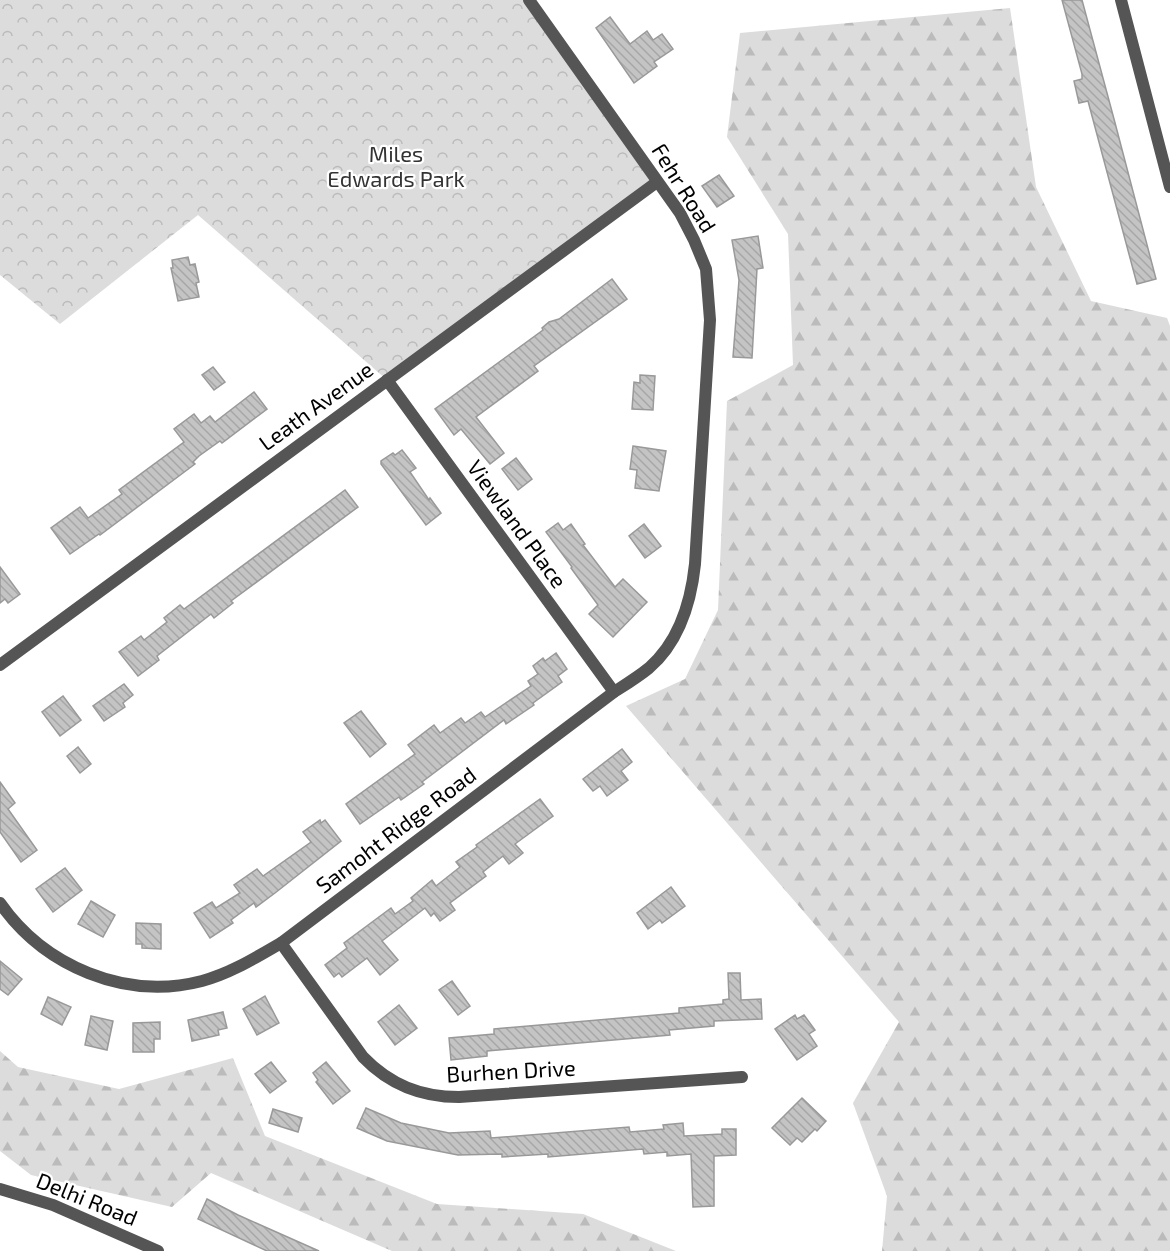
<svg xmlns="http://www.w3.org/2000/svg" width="1170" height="1251" font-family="'Exo 2',sans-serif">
<defs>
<pattern id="forest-firs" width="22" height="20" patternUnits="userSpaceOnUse" patternTransform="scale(1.5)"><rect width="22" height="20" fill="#dcdcdc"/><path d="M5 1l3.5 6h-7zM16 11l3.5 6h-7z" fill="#bbb"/></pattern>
<pattern id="park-crowns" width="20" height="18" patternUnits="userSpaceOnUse" patternTransform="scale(1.5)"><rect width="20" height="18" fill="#dcdcdc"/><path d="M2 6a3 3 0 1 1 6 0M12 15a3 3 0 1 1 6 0" fill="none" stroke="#bbb"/></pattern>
<pattern id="building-back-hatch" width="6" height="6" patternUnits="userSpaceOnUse" patternTransform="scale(1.5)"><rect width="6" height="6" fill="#c4c4c4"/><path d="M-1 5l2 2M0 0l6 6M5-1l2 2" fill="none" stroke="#a7a7a7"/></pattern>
</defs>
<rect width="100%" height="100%" fill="#fff"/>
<!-- forest -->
<g fill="url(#forest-firs)">
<polygon points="1010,8 1036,187 1091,301 1167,318 1170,326 1170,1251 882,1251 887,1196 853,1103 899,1022 626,706 685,679 718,610 727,401 793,365 788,234 727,137 740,33"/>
<polygon points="0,1051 18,1067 119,1089 233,1058 265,1136 437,1204 583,1214 676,1251 392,1251 211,1173 172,1207 31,1175 0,1151"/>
</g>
<!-- park -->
<polygon fill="url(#park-crowns)" points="0,0 529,0 657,182 387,380 198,215 60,324 0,275"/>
<!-- building -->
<g fill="url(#building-back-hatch)" stroke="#999" stroke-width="1.5">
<polygon points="1062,0 1082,0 1114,119 1156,279 1137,284 1088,101 1079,103 1074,81 1082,79 1082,74"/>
<polygon points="610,17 630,44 647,31 653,40 662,34 673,49 654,62 657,66 634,83 596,28"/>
<polygon points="719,175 734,196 717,207 702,186"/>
<polygon points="758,236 763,268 757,269 752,358 733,357 739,280 732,240"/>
<polygon points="188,257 190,265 195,264 199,282 196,283 199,297 178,301 171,268 173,268 172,260"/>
<polygon points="612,279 627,299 534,366 538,371 476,417 504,453 490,464 461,429 454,435 435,409 543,330 542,328 549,322 559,319"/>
<polygon points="213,367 225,382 214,390 202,375"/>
<polygon points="640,375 655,376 653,410 632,409 634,382 640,383"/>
<polygon points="254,392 267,409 222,443 220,441 199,456 193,462 195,464 100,535 99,534 70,554 51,528 80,507 88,518 122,494 119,490 184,442 174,429 194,414 201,423 210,416 215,422"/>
<polygon points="633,446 666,451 659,491 635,488 637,470 630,469"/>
<polygon points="402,450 416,468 410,472 429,500 430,498 441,513 426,525 381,464 381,461 393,453 395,455"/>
<polygon points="516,458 532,479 518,490 502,469"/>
<polygon points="345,490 358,507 231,601 233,603 214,618 211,614 157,656 159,660 138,676 119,652 141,636 144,640 167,622 164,618 180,605 184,609"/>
<polygon points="558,523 563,530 571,524 585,544 583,545 615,587 623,579 647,602 613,637 589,614 598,605 571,568 572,567 546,532"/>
<polygon points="644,524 661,546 645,558 629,536"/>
<polygon points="0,567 20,594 8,603 5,599 0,603"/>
<polygon points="556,653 567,669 558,676 562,682 533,703 534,705 506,724 504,720 422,782 424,784 401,800 399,797 360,824 346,804 415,754 408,745 434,725 440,733 461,718 465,723 481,712 485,717 531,686 528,681 538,674 533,666 543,658 545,661"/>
<polygon points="124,684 133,695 123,703 125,707 104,721 93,706"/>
<polygon points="63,696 81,720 60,736 42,712"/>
<polygon points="361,711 386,744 370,757 344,723"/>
<polygon points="78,747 91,764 80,773 67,756"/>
<polygon points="622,749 632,762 621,771 628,780 607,796 600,786 593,791 583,779"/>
<polygon points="0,782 15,803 8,809 37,850 21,862 0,832"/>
<polygon points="540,799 553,816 515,844 523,853 509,864 503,856 483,872 486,876 450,903 455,910 440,921 434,913 431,916 425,908 382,941 398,960 380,975 367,958 342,977 339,973 334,977 325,965 347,948 344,943 391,908 395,914 413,901 411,898 432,880 436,886 460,867 456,862 477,847 476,845"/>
<polygon points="320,820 321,823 325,820 341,841 275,893 256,907 254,903 231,920 233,923 210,938 194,913 212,902 216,908 240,893 234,885 257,869 263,876 311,842 303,832"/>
<polygon points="65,868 82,890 53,912 36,889"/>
<polygon points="671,887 685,906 662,923 660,920 648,929 637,913"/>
<polygon points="91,901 115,915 103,937 78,924"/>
<polygon points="136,923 161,924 161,949 142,948 142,944 136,944"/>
<polygon points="0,961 22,979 8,995 0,989"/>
<polygon points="728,973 740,973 741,1000 761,999 762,1019 714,1021 714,1026 669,1030 670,1035 487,1051 487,1056 451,1060 449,1038 494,1034 494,1029 679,1013 679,1008 723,1004 723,1000 729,999"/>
<polygon points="452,981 470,1006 458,1015 439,990"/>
<polygon points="265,996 279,1023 257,1035 243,1009"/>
<polygon points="48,997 71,1007 62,1025 41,1014"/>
<polygon points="399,1005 417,1028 395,1045 378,1022"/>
<polygon points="223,1012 227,1028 218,1030 219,1035 192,1041 188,1020"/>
<polygon points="795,1015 797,1019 804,1015 815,1030 809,1034 817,1046 797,1060 775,1029"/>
<polygon points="91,1016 113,1021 107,1050 85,1045"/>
<polygon points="160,1022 160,1039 154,1039 154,1052 133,1052 133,1023"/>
<polygon points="271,1062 286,1081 270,1093 255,1074"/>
<polygon points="326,1062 350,1091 333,1104 316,1082 318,1080 313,1073"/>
<polygon points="802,1098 826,1121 817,1131 815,1129 802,1142 797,1138 790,1145 772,1128"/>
<polygon points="366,1108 401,1123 449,1133 490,1131 491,1138 629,1127 630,1132 664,1129 663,1125 683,1123 684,1136 722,1134 722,1129 736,1129 736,1155 714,1156 714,1206 693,1207 691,1154 667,1156 667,1152 644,1154 643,1149 548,1157 548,1154 502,1157 502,1154 458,1155 387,1141 357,1128"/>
<polygon points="273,1109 302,1118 298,1132 269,1123"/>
<polygon points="207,1199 238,1215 319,1251 267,1251 198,1219"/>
</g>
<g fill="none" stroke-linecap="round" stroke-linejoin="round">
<!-- minor -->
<g stroke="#555" stroke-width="12">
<polyline points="1121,0 1170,187"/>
<polyline points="387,380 614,692"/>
<polyline points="0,665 657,182"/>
<path d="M0 903C44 966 125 1001 202 981 231 973 255 958 281 943L614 692C625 685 638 677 649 668 679 642 691 602 695 564L710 320 706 269 694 240 680 213 529 0"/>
<path d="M281 943 363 1057C390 1085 421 1097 459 1097L742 1077"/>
</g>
<!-- tertiary -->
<polyline stroke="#555" stroke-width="12" points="0,1189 53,1205 158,1251"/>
</g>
<g text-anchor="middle" stroke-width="4.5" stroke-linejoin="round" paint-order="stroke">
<!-- park labels -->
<g font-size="22" fill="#333" stroke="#fff">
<text x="396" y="162">Miles<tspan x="396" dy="25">Edwards Park</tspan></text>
</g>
<!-- street labels -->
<g font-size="22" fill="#000" stroke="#fff">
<text transform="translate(684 188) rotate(58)" y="8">Fehr Road</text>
<text transform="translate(316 406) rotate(-36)" y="8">Leath Avenue</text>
<text transform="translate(517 524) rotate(54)" y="8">Viewland Place</text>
<text transform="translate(396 830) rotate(-37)" y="8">Samoht Ridge Road</text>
<text transform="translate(511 1071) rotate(-3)" y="8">Burhen Drive</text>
<text transform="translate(87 1199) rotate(22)" y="8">Delhi Road</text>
</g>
</g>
</svg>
